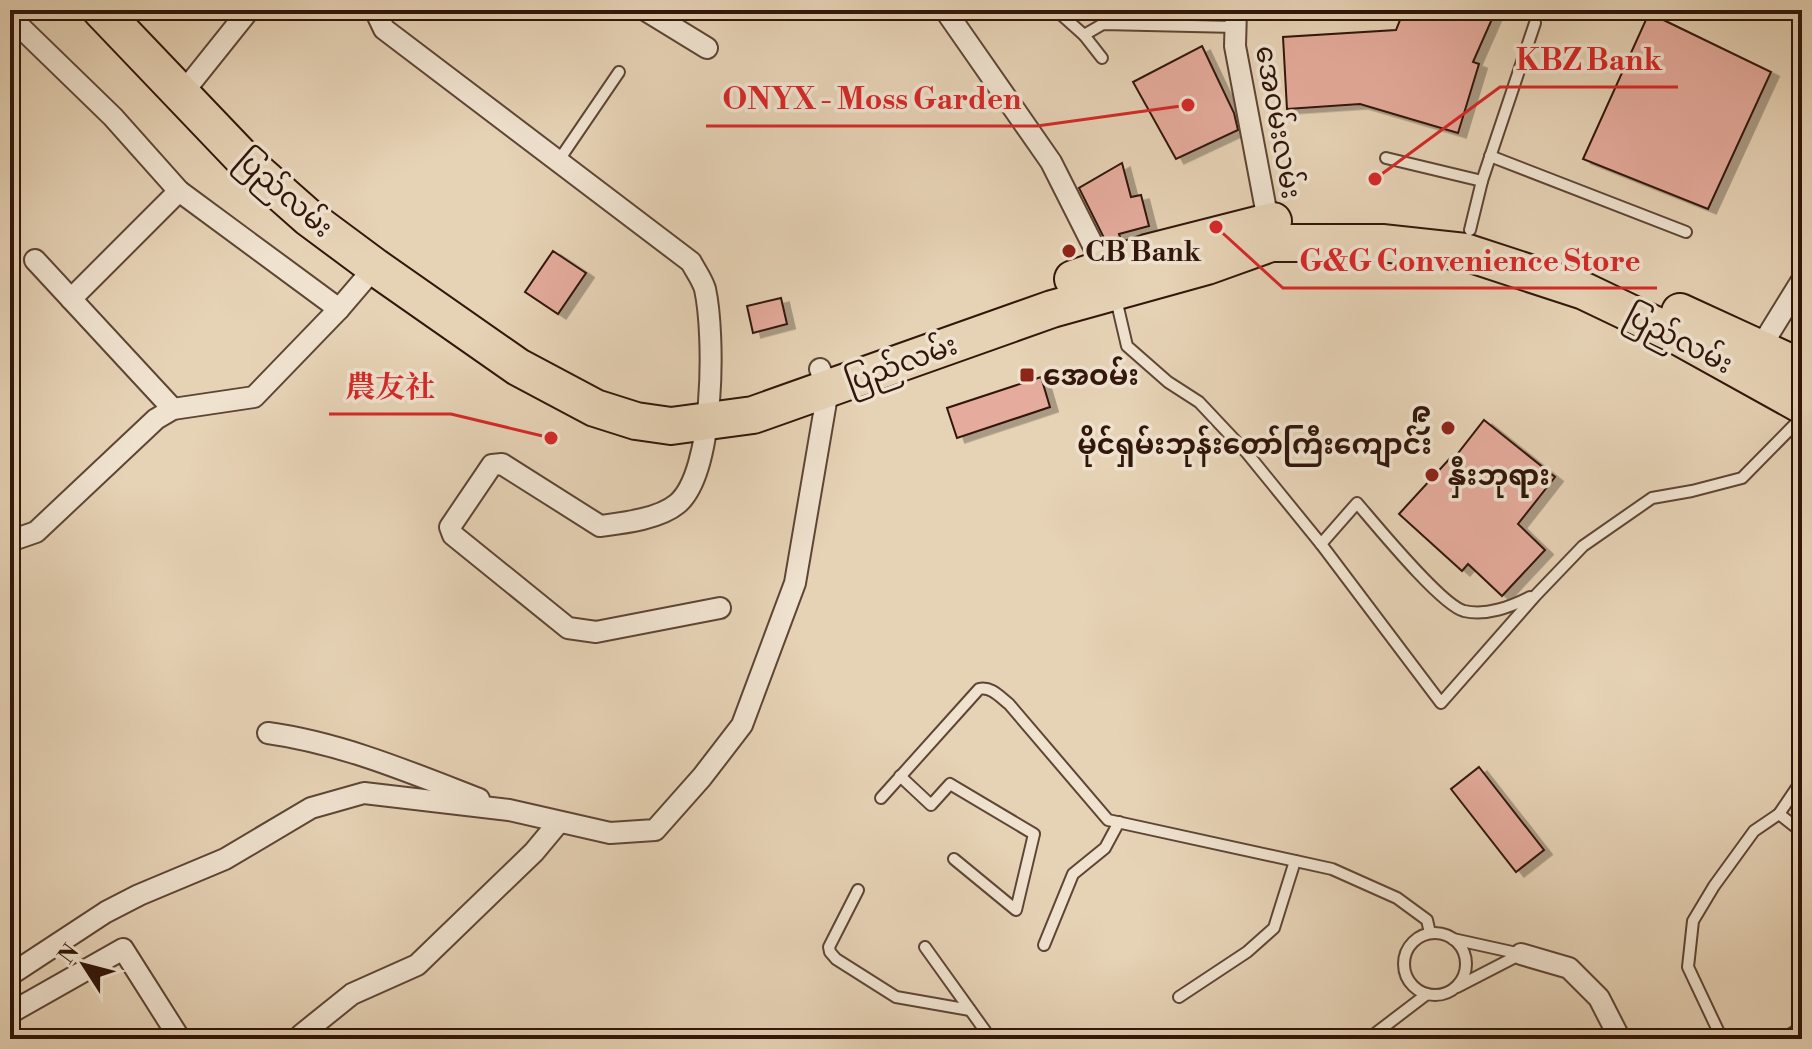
<svg xmlns="http://www.w3.org/2000/svg" width="1812" height="1049" font-family="'Libre Bodoni','Noto Serif SC','Noto Sans Myanmar',serif">
<defs>
<filter id="shadow"><feDropShadow dx="8" dy="4.5" stdDeviation="0" flood-color="#0004"/></filter>
</defs>
<rect width="100%" height="100%" fill="#e6d2b5"/>
<filter id="stains"><feTurbulence type="fractalNoise" baseFrequency=".0025" numOctaves="4"/><feColorMatrix values="0 0 0 0 .2 0 0 0 0 .09 0 0 0 0 .02 0 0 0 .5 -.17"/></filter>
<radialGradient id="worn" r=".72"><stop offset=".6" stop-color="#630" stop-opacity="0"/><stop offset="1" stop-color="#630" stop-opacity=".3"/></radialGradient>
<!-- building -->
<g fill="#e5ab9c" stroke="#31160a" stroke-width="2" filter="url(#shadow)">
<polygon points="1404,10 1496,10 1473,62 1479,64 1458,133 1360,104 1287,109 1283,37 1396,30"/>
<polygon points="1649,13 1771,72 1708,209 1583,159"/>
<polygon points="1202,46 1234,113 1238,130 1176,159 1133,82"/>
<polygon points="1122,163 1131,197 1141,195 1149,226 1119,234 1120,237 1106,242 1079,188"/>
<polygon points="553,251 586,273 558,314 525,292"/>
<polygon points="781,298 787,324 753,333 747,306"/>
<polygon points="1041,377 1050,407 957,438 947,408"/>
<polygon points="1484,420 1555,477 1518,524 1545,550 1502,596 1468,564 1462,571 1399,514 1453,455 1455,457"/>
<polygon points="1479,767 1544,850 1516,872 1451,789"/>
</g>
<g fill="none" stroke-linecap="round" stroke-linejoin="round">
<!-- lane casing -->
<g stroke="#5e4535" stroke-width="14">
<g id="lane">
<polyline points="1056,10 1084,35 1102,58"/>
<polyline points="1084,35 1103,24 1236,27"/>
<polyline points="1490,156 1686,232"/>
<polyline points="1386,158 1482,181"/>
<polyline points="557,163 619,72"/>
<polyline points="1470,230 1482,181 1535,23"/>
<path d="M1116 299 1127 346 1168 382 1199 402 1247 453 1321 544 1357 503C1376 525 1441 605 1464 611 1487 616 1510 607 1530 597"/>
<polyline points="1321,544 1441,703 1536,595 1583,546 1652,498 1692,491 1742,478 1802,417"/>
<polyline points="900,776 931,805 950,784 1034,834 1016,910 954,859"/>
<polyline points="1802,780 1779,814 1802,832"/>
<path d="M881 798 979 689C991 686 1000 697 1009 704L1108 820 1332 869 1397 898 1427 920 1430 933"/>
<polyline points="858,890 829,947 830,952 836,959 896,997 970,1010"/>
<circle cx="1435" cy="964" r="31"/>
<polyline points="1453,939 1521,954"/>
<polyline points="1044,945 1073,874 1105,848 1119,822"/>
<polyline points="925,947 991,1039"/>
<polyline points="1457,987 1521,954"/>
<polyline points="1179,997 1247,952 1274,928 1295,861"/>
<polyline points="1368,1039 1427,994"/>
<polyline points="1722,1039 1688,967 1693,921 1714,886 1754,831 1779,814"/>
<polyline points="1783,1039 1802,1027"/>
</g>
</g>
<!-- street casing -->
<g stroke="#5e4535" stroke-width="24">
<g id="street">
<path d="M375 10 384 29 691 262C695 270 702 279 705 289 715 334 715 473 677 504 659 519 623 523 600 526L502 464 492 465 450 527 453 535 568 628 596 632 720 608"/>
<polyline points="645,10 707,48"/>
<polyline points="945,10 1051,162 1109,277"/>
<polyline points="1236,10 1235,46 1270,231"/>
<polyline points="10,17 113,117 179,191 339,309"/>
<polyline points="181,95 249,10"/>
<polyline points="35,260 173,409"/>
<polyline points="71,299 179,191"/>
<polyline points="1760,348 1802,280"/>
<polyline points="10,541 36,532 156,419 173,409 254,397 339,309 375,267"/>
<path d="M268 733C341 743 412 773 479 799"/>
<polyline points="1521,954 1569,968 1599,998 1620,1039"/>
<polyline points="10,975 106,912 139,895 225,859 311,808 364,793 509,810 610,833 655,830 702,777 742,725 795,583 828,390 820,369"/>
<polyline points="10,1013 123,949 180,1039"/>
<polyline points="301,1035 352,994 417,965 534,852 559,822"/>
</g>
</g>
<!-- highway casing -->
<g stroke="#31160a" stroke-width="40">
<g id="highway">
<polyline points="101,10 249,165 309,218 375,267 518,367 595,408 636,421 671,426 753,415 1052,309 1207,266 1271,243 1382,243 1465,252 1584,291 1676,335 1802,405"/>
<polyline points="1073,279 1147,253 1273,221"/>
<polyline points="1680,312 1802,368"/>
</g>
</g>
<!-- lane -->
<use href="#lane" stroke="#efe2cf" stroke-width="10"/>
<!-- street -->
<use href="#street" stroke="#efe2cf" stroke-width="20"/>
<!-- highway -->
<use href="#highway" stroke="#e6d2b5" stroke-width="36"/>
</g>
<!-- markers -->
<g fill="#8f2418" stroke="#efe2cf" stroke-width="3">
<circle cx="1069" cy="251" r="8"/>
<rect x="1019" y="367" width="16" height="16" rx="4"/>
<circle cx="1448" cy="428" r="8"/>
<circle cx="1432" cy="475" r="8"/>
</g>
<g text-anchor="middle" stroke-width="7" stroke-linejoin="round" paint-order="stroke">
<!-- street labels -->
<g font-size="28" fill="#31160a" stroke="#efe2cf">
<text transform="translate(1279 122) rotate(80)" y="10">အေဝမ်းလမ်း</text>
<text transform="translate(285 193) rotate(41)" y="10">ပြည်လမ်း</text>
<text transform="translate(1679 339) rotate(27)" y="10">ပြည်လမ်း</text>
<text transform="translate(901 363) rotate(-20)" y="10">ပြည်လမ်း</text>
</g>
<!-- poi labels -->
<g font-size="28" font-weight="bold" fill="#31160a" stroke="#efe2cf" text-anchor="start">
<text x="1085" y="261">CB Bank</text>
<text x="1043" y="385">အေဝမ်း</text>
<text x="1432" y="422" text-anchor="end">၉<tspan x="1432" dy="32">မိုင်ရှမ်းဘုန်းတော်ကြီးကျောင်း</tspan></text>
<text x="1448" y="485">နှီးဘုရား</text>
</g>
</g>
<!-- callouts -->
<path fill="none" stroke="#d62828" stroke-width="3" d="M1375 179L1500 87H1678M1188 105L1037 126H706M1216 227L1283 288H1657M551 438L451 414H329"/>
<g fill="#d62828" stroke="#efe2cf" stroke-width="3">
<circle cx="1375" cy="179" r="8"/>
<circle cx="1188" cy="105" r="8"/>
<circle cx="1216" cy="227" r="8"/>
<circle cx="551" cy="438" r="8"/>
</g>
<g font-size="30" text-anchor="middle" font-weight="bold" fill="#d62828" stroke="#efe2cf" stroke-width="7" stroke-linejoin="round" paint-order="stroke">
<text x="1589" y="70">KBZ Bank</text>
<text x="872" y="109">ONYX - Moss Garden</text>
<text x="1470" y="271">G&amp;G Convenience Store</text>
<text x="390" y="397">農友社</text>
</g>
<!-- margin -->
<rect width="1812" height="1049" fill="none" stroke="#e6d2b5" stroke-width="40"/>
<rect x="12" y="12" width="1788" height="1025" fill="none" stroke="#31160a" stroke-width="4"/>
<rect x="20" y="20" width="1772" height="1009" fill="none" stroke="#31160a" stroke-width="2"/>
<!-- north arrow -->
<g transform="translate(84 965) rotate(306)" stroke="#efe2cf" stroke-width="6" paint-order="stroke">
<path d="M0-6L14 30L0 20L-14 30Z" fill="#31160a"/>
<text y="-12" font-size="22" font-weight="bold" text-anchor="middle" fill="#31160a">N</text>
</g>
<rect width="100%" height="100%" filter="url(#stains)"/>
<rect width="100%" height="100%" fill="url(#worn)"/>
</svg>
